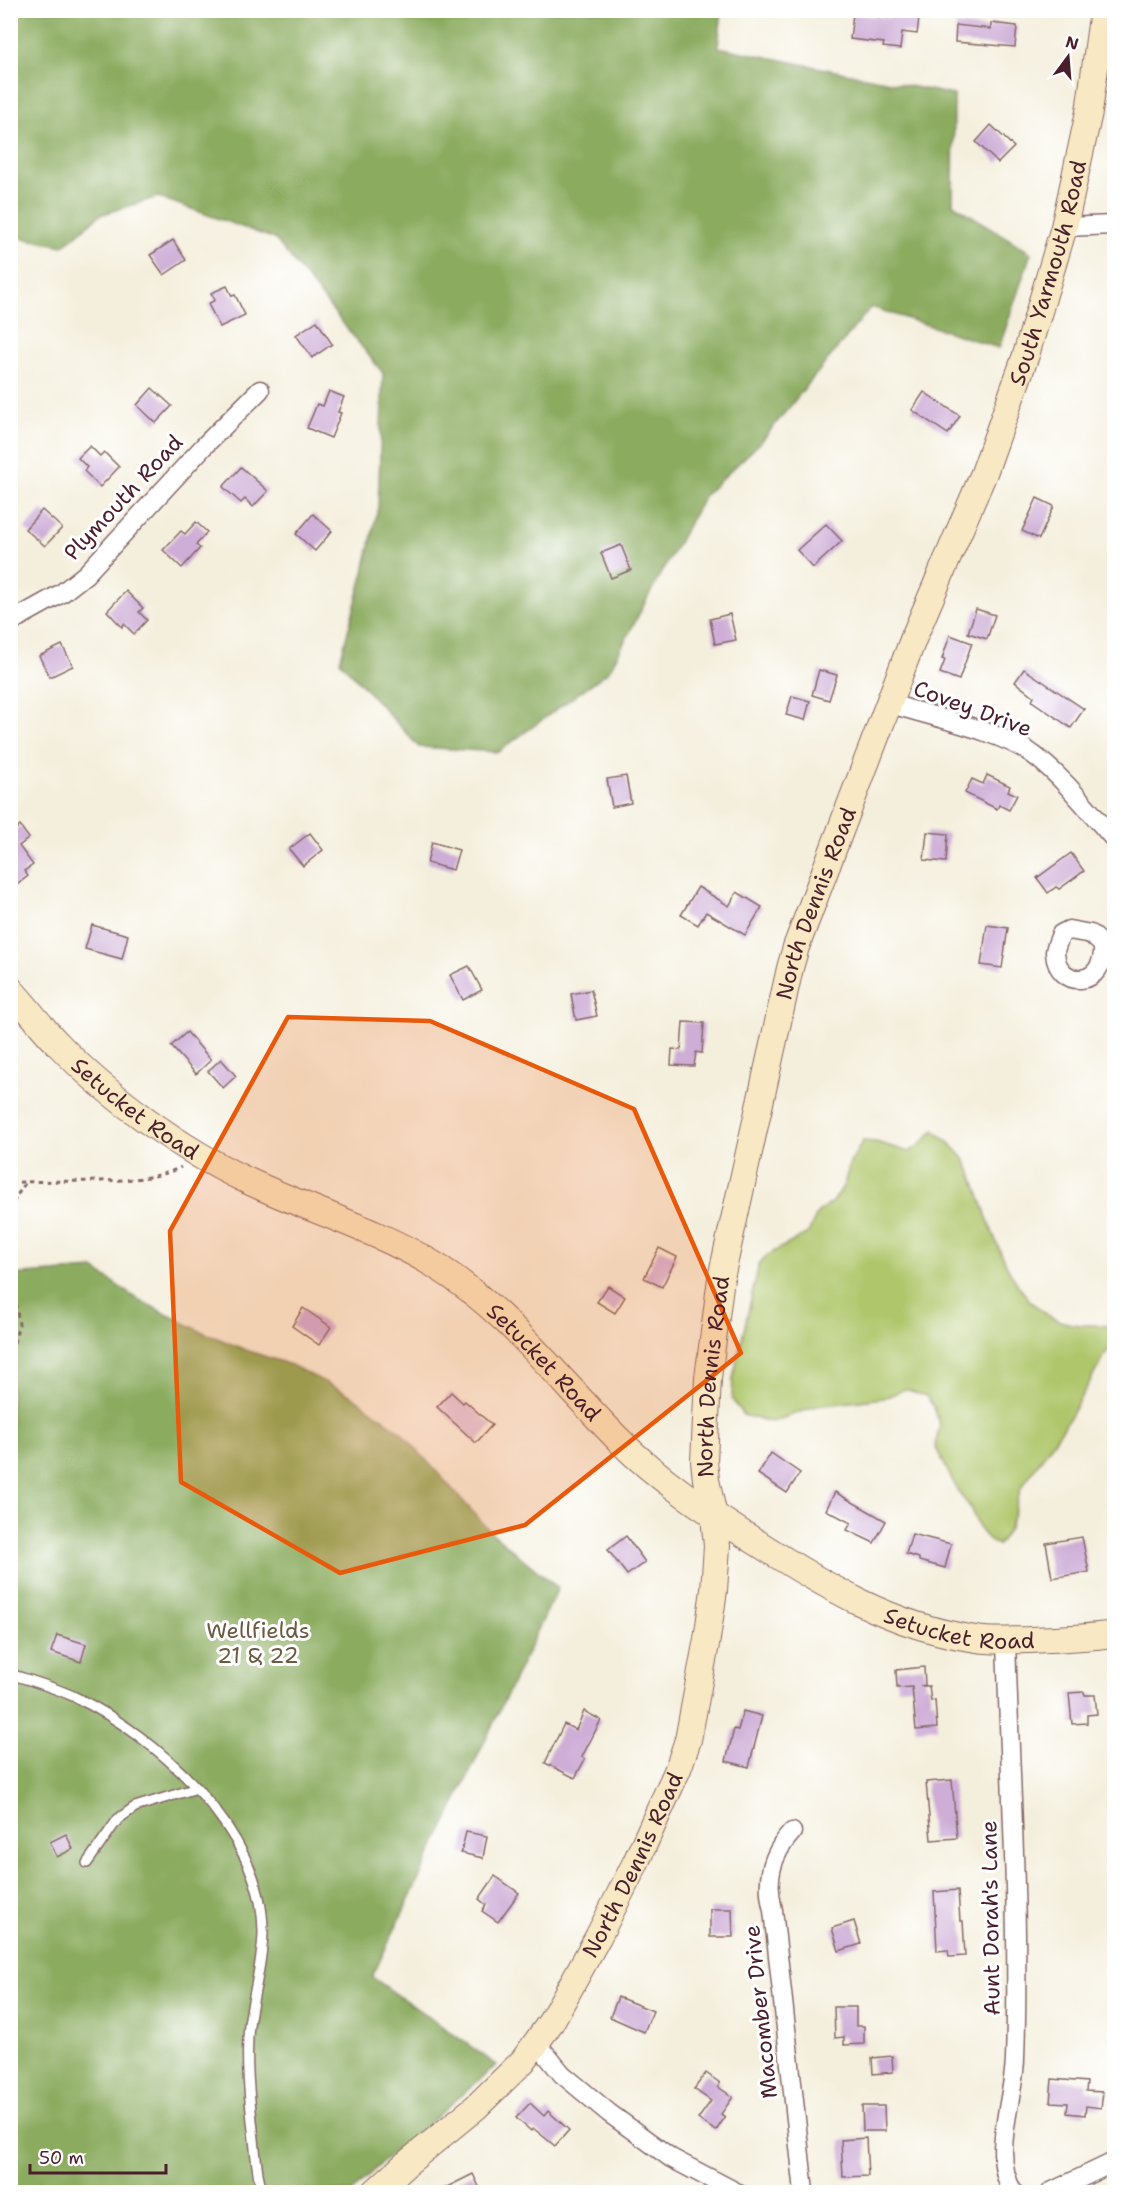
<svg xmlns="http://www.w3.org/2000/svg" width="1125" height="2203" font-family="'Shantell Sans',sans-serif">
<rect width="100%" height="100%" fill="#fff"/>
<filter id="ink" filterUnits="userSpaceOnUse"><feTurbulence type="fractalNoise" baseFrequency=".0167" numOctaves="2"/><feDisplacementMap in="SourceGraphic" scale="12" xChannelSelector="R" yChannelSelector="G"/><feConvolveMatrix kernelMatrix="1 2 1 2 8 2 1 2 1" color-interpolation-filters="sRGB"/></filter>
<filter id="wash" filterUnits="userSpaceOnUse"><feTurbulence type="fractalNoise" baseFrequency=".008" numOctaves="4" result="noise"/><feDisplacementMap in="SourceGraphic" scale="24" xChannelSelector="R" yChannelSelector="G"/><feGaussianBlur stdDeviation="1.35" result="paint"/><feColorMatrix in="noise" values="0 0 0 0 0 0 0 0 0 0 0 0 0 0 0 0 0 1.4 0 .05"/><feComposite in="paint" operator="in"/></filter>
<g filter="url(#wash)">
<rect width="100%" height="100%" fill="#f4efdd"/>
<!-- green -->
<path fill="#afc66b" stroke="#7c724b" stroke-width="1.5" d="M934 1130C944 1138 956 1148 964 1159 972 1170 975 1185 980 1197 994 1238 1015 1306 1060 1321 1075 1326 1089 1325 1105 1325L1113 1332 1114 1339 1065 1425 1021 1488 1010 1527 998 1545 988 1540 980 1530 970 1507 959 1493 935 1446 940 1426 934 1407 926 1396 905 1389 884 1398 817 1406 772 1422 743 1415 732 1399 733 1378 759 1264 766 1256 808 1233 818 1212 833 1202 844 1185 850 1163 863 1141 876 1142 909 1152 919 1146Z"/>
<!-- forest -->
<g fill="#8bab5f" stroke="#6a6545" stroke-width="1.5">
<polygon points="10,11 722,11 718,47 954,95 953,204 1031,253 999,348 871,307 760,443 705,495 648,597 609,671 498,752 419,747 340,661 364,572 378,508 383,373 275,239 158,197 100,215 63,246 11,236"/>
<polygon points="94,1269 137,1299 198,1330 246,1350 291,1365 352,1396 400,1431 491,1532 558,1588 372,1977 497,2065 384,2161 352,2192 11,2192 11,1275"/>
</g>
<g id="blocks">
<!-- building -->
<g fill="#ceadd7">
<polygon points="890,10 920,10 917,34 902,32 900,49 883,47 884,43 850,39 853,14 889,18"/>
<polygon points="991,23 1017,26 1015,47 955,42 956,25 991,29"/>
<polygon points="991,125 1014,147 998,163 976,142"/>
<polygon points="173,240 186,260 164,275 150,255"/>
<polygon points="227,286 232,296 235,295 245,315 220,327 208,304 215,300 211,293"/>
<polygon points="317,321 332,344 312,358 296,335"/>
<polygon points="152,388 172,406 156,423 137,405"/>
<polygon points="329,391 344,397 338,412 341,413 331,438 307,428 317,404 323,406"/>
<polygon points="924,392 960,416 948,434 912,410"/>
<polygon points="90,446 100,456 104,452 119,467 100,487 84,471 87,467 78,458"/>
<polygon points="241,467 268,491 253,507 245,499 241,503 223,487"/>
<polygon points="1037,498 1054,506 1039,539 1022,531"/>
<polygon points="42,510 62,528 45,546 25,529"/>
<polygon points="313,514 332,531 315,551 296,534"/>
<polygon points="196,522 207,532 196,545 200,548 182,568 163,550 181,531 185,534"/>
<polygon points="826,524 842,541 813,568 797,550"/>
<polygon points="621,545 631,570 611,578 601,553"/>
<polygon points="126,591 143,608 139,612 147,620 134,634 124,624 122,627 107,611"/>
<polygon points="976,609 995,615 987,639 968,633"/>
<polygon points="730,614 736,640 715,644 710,619"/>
<polygon points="950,635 972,643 959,680 940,673 945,660 942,659"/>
<polygon points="62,645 73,666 50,677 39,656"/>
<polygon points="1024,669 1084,709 1071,728 1032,701 1034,697 1015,682"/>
<polygon points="819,670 837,675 829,700 812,695"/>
<polygon points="792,696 810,701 805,720 786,715"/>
<polygon points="987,775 1010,786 1008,791 1017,795 1009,810 999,805 997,809 965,793 972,779 983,784"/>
<polygon points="626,776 631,803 612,807 607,779"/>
<polygon points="20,826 29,838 19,846 33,865 24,871 28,876 10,890 10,833"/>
<polygon points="927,832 948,834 946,862 924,860"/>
<polygon points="310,833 323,850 303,866 289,849"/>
<polygon points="432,842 459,850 453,870 427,863"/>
<polygon points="1071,853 1084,871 1059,889 1056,887 1048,893 1037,878"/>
<polygon points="698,887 729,906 737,892 762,907 745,935 706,912 698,925 681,915"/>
<polygon points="92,925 128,935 122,959 85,949"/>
<polygon points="987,925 1008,928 1002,968 981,965"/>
<polygon points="469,966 482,990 463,1000 450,975"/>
<polygon points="591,990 597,1016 576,1020 571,994"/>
<polygon points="683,1022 704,1023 702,1053 696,1052 694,1066 671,1065 672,1049 681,1050"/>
<polygon points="187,1032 211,1060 196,1074 171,1046"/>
<polygon points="221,1059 236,1076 223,1088 208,1071"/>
<polygon points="659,1248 677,1257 662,1287 644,1278"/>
<polygon points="608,1286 625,1297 615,1313 597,1302"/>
<polygon points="303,1308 331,1327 319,1345 292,1326"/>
<polygon points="451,1392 463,1403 465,1401 492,1425 476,1443 437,1407"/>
<polygon points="771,1453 800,1473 787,1493 758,1474"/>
<polygon points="835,1492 886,1521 874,1543 847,1530 851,1523 826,1510"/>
<polygon points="912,1534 951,1544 945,1568 919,1561 919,1558 906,1554"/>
<polygon points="626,1536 645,1562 627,1575 608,1550"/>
<polygon points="1082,1537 1089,1572 1052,1578 1046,1543"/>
<polygon points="57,1635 86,1644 81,1662 51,1652"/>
<polygon points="924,1667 925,1685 920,1686 929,1686 931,1701 935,1700 937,1728 916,1730 912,1687 897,1688 896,1670"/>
<polygon points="1084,1692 1085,1695 1095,1695 1097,1714 1087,1715 1087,1723 1072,1724 1069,1693"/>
<polygon points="584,1711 601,1720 582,1757 585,1759 575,1778 545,1763 564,1724 576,1730"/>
<polygon points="743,1711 762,1716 749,1767 726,1761 734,1729 738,1730"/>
<polygon points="952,1780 957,1838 931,1840 926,1782"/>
<polygon points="466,1832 487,1836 483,1858 461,1853"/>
<polygon points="66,1834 73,1849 57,1857 50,1842"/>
<polygon points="495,1876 519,1893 498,1922 482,1911 486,1905 479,1899"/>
<polygon points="958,1890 960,1921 963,1921 965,1956 949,1957 948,1950 937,1951 934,1892"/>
<polygon points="710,1909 732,1909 733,1937 710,1937"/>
<polygon points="854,1921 861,1944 839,1951 832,1928"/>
<polygon points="618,1997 653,2011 644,2032 610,2017"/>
<polygon points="834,2007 856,2007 856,2026 864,2026 864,2044 844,2045 844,2037 835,2038"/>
<polygon points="892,2056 893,2072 873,2074 872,2058"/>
<polygon points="706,2073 720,2083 718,2087 733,2097 721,2114 725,2117 716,2131 698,2119 711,2101 694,2089"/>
<polygon points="1052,2079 1087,2082 1086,2091 1103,2092 1101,2108 1086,2106 1085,2115 1067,2113 1068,2103 1050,2102"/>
<polygon points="530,2103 544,2116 548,2111 569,2130 555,2146 533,2128 531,2131 516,2118"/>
<polygon points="862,2106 884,2106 885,2131 863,2131"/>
<polygon points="866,2138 868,2176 843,2177 841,2140"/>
<polygon points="473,2174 482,2193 435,2193"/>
</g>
</g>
</g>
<g filter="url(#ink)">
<use href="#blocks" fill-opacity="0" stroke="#866869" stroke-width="1.5"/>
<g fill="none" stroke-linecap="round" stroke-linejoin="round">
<!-- lane casing -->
<g stroke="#866869" stroke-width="12">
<g id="lane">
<path d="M10 1674C32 1681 54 1687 75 1697 157 1736 263 1832 263 1931 263 1962 253 1994 249 2025 245 2062 250 2102 254 2139 256 2157 257 2175 262 2192"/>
<polyline points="87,1863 118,1819 135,1807 197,1788"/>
</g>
</g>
<!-- street casing -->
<g stroke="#866869" stroke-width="21">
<g id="street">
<polyline points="1064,227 1114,225"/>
<polyline points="10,622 62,593 86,574 204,446 260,390"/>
<path d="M888 703C928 716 1003 731 1035 756 1065 779 1089 811 1114 839"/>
<path d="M1069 930 1091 934 1103 945C1106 989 1057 989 1055 953 1055 947 1059 940 1061 934Z"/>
<path d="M1006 1640C1010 1779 1020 1920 1015 2059 1014 2100 990 2155 1013 2192"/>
<path d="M792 1832C771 1855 765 1880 773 1910L804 2192"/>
<polyline points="536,2042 562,2074 609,2113 671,2158 736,2192"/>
<polyline points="1051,2192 1114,2162"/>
</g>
</g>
<!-- secondary casing -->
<g stroke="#866869" stroke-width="28">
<g id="secondary">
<path id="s1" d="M10 989C27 1007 41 1027 58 1044 106 1095 182 1150 246 1180 307 1209 375 1229 433 1264 507 1309 560 1381 620 1441 659 1480 707 1511 753 1540 824 1585 891 1627 976 1639 993 1642 1011 1640 1029 1640 1057 1639 1086 1638 1114 1634"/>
<path id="s2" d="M375 2192 406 2164 476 2107 523 2061 551 2022 598 1937 635 1864 678 1769 688 1740 707 1639 714 1590 717 1546 714 1516 706 1480 704 1461 708 1378 721 1278 790 968 796 947 914 637 984 473 1026 355 1064 227 1089 112 1103 10"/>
</g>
</g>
<!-- path -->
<g stroke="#866869" stroke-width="3" stroke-dasharray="4.5 4.5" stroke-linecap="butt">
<path d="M10 1183C57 1178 142 1188 181 1167"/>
<polyline points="10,1211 16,1197 26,1182"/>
<polyline points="10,1268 19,1324 10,1357"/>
</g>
<!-- lane -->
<use href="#lane" stroke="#fff" stroke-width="9"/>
<!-- street -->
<use href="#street" stroke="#fff" stroke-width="18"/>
<!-- secondary -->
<use href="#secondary" stroke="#f8e8c3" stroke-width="26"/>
</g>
</g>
<!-- marked area -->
<path fill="#e8590c" fill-opacity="0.2" stroke="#e8590c" stroke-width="4.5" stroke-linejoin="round" d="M288 1017 430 1021 634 1109 741 1353 525 1525 340 1573 181 1482 170 1231Z"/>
<g text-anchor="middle" stroke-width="6" stroke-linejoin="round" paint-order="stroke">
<!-- street labels -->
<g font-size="22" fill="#4a1f2b" stroke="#fff">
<text dy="8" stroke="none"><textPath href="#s2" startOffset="2086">South Yarmouth Road</textPath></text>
<text transform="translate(123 497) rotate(-47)" y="8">Plymouth Road</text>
<text transform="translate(973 708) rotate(20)" y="8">Covey Drive</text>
<text dy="8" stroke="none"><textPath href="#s2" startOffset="1413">North Dennis Road</textPath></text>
<text dy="8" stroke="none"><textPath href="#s1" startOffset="174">Setucket Road</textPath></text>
<text dy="8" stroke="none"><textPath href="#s1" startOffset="660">Setucket Road</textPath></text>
<text dy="8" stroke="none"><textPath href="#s2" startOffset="927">North Dennis Road</textPath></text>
<text dy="8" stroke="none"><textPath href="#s1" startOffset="1164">Setucket Road</textPath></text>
<text dy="8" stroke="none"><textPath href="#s2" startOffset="423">North Dennis Road</textPath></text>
<text transform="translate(990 1918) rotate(-91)" y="8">Aunt Dorah's Lane</text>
<text transform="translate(760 2012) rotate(-96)" y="8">Macomber Drive</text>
</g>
<!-- park labels -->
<g font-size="22" fill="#6d5941" stroke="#fff">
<text x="258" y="1638">Wellfields<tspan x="258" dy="25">21 &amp; 22</tspan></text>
</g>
</g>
<!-- margin -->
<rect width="1125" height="2203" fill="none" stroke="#fff" stroke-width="36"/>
<!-- north arrow -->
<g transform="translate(1068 57) rotate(16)" stroke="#ffffff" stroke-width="4.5" paint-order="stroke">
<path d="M0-4.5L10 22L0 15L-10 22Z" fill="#4a1f2b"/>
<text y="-9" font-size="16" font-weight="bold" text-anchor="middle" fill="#4a1f2b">N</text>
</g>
<!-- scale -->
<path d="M30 2164v9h136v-9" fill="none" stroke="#4a1f2b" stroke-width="3"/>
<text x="39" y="2164" font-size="18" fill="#4a1f2b" stroke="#ffffff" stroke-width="4.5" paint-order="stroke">50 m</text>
</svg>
